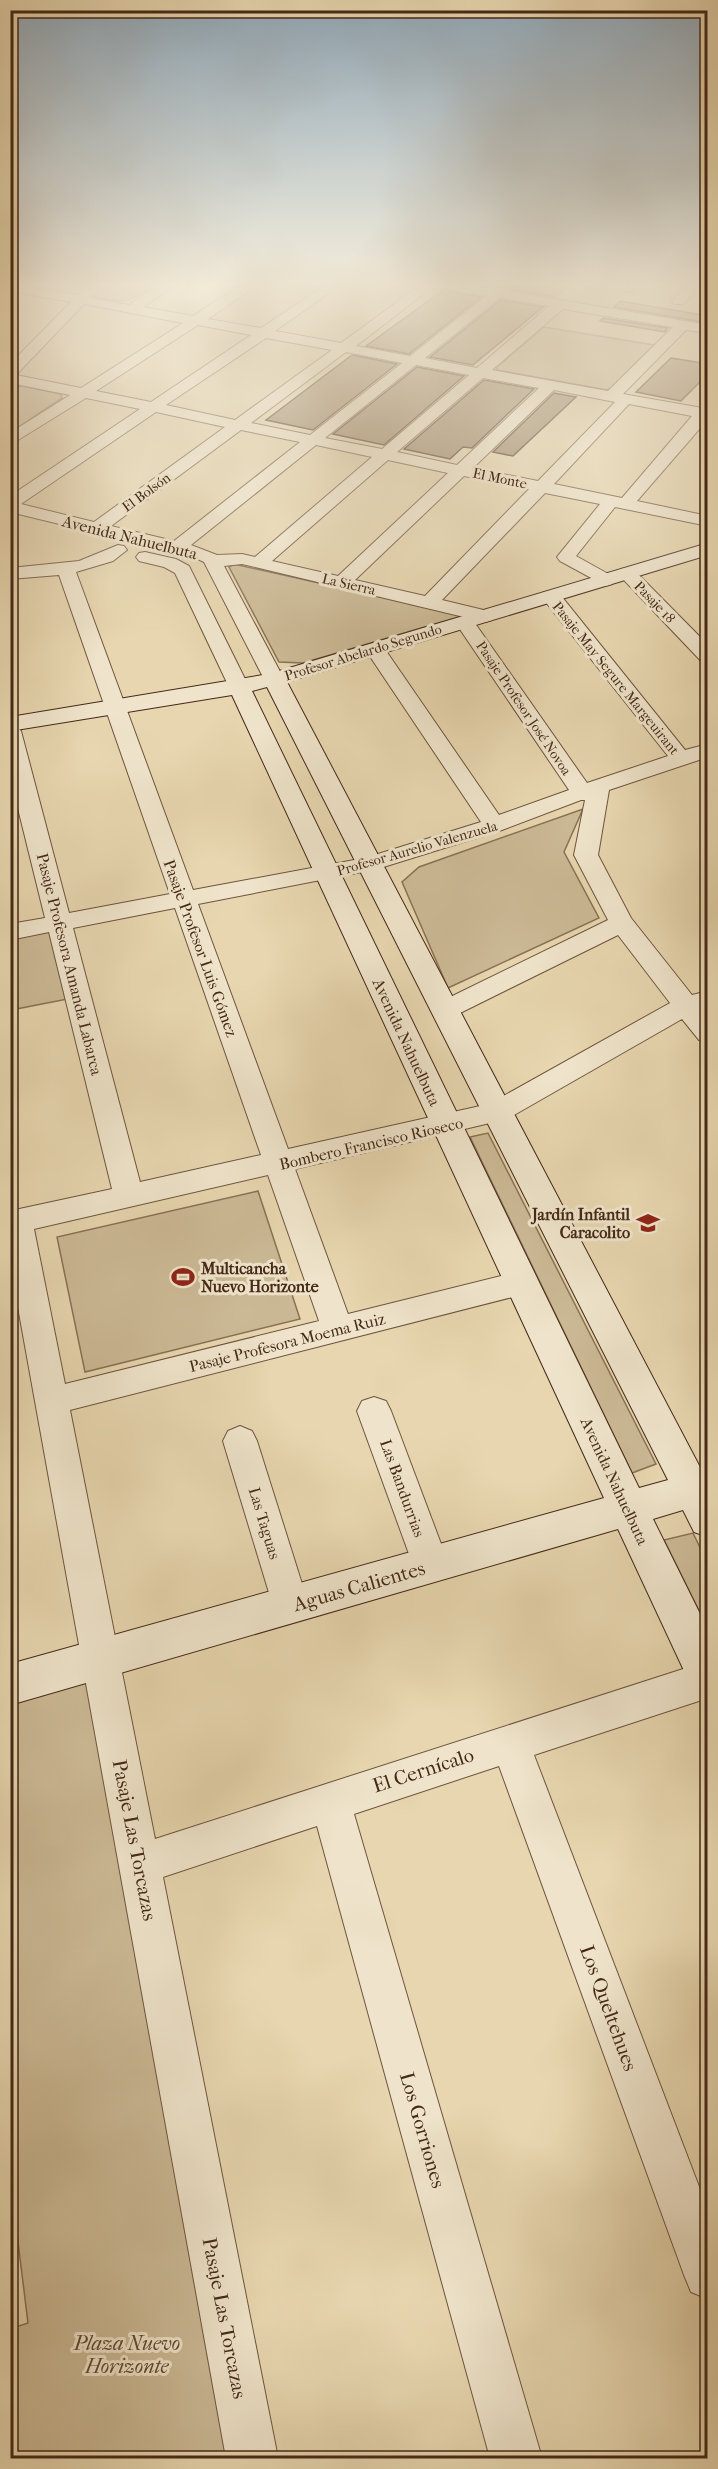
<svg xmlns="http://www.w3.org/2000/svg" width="718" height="2469" font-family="'IM FELL French Canon',serif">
<rect width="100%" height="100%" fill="#e7d6af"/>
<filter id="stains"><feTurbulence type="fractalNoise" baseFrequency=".00333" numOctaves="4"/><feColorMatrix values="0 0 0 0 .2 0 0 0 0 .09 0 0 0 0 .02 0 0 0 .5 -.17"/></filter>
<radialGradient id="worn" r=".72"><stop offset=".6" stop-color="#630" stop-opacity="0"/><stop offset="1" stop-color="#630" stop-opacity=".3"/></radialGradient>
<!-- green -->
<g fill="#cbb995" stroke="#887156" stroke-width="1.5">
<path d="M100 286H154C127 303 125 303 95 297L92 294Z"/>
<polygon points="544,327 654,345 611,388 607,390 497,370 497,367"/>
<polygon points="22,386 61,394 62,398 11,432 11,389"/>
<polygon points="234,564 444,611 462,616 303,663 279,662 229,567"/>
<polygon points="583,809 564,852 599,918 448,988 402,882 419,867"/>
<polygon points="59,923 78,997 11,1010 11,932"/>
<polygon points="488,1133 656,1464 632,1473 470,1137"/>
<polygon points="258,1191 300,1319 85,1372 57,1237"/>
<polygon points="693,1533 707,1562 707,1627 664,1540"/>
<polygon points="101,1660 252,2458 11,2458 10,2329 28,2323 10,2177 11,1685"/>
</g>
<!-- building -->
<g fill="#998366" stroke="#452917" stroke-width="1.5">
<polygon points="493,286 536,286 563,290 555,297"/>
<polygon points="445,289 451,292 481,297 409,354 366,346"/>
<polygon points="501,300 543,307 473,365 430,357"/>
<polygon points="620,301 708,316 708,323 614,307"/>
<polygon points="603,318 668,328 665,332 600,321"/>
<polygon points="352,355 397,364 313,430 266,420"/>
<polygon points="671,358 708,364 708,374 681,401 636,392"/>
<polygon points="417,367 464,376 384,445 333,434"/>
<polygon points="484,380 534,389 472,448 463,447 450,459 404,449"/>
<polygon points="554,393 576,397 513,456 493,452"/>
</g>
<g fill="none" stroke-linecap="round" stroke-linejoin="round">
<!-- street casing -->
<g stroke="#6e543d" stroke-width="2">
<g id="street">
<path d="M10 286H28L78 295 86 286H96L98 289 90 298 129 305 157 286H173L143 307 193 316 240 286H256L208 319 261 328 324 286H339L275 331 341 343 419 286H434L356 346 410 356 486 296 451 290 445 286H477L708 325V333L686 330 623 394 708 409V419L637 501 708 516V526L615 507 576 556 612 576 615 580 612 584 606 586 560 561 557 557 600 504 545 493 442 600 492 612 494 616 492 620 485 622 472 619 587 783 668 756 544 600 542 596 544 592H558L685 750 708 744V757L609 790 598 855 631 918 692 995 708 991V1008L703 1010 708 1015V1043L699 1040 682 1019 507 1119 295 1169 348 1314 521 1271 532 1274 536 1283 532 1292 70 1410 155 1839 708 1661V1698L534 1755 708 2210V2299L691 2292 684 2275 499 1766 354 1814 542 2458H490L317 1826 163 1877 278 2458H226L10 1263V1211L112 1189 49 932 10 940V924L45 918 10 776V725L17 727 21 731 69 913 170 894 59 575 10 579V568L79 561 118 545 124 546 127 550 113 561 76 572 193 890 365 858 481 822 365 649 368 645H382L499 815 569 790 455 622 458 618 464 617 242 564 224 566 284 679 281 683H267L264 679 204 562 191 556 10 512V496L140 409 86 398 10 445V433L70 395 10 383V364L71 302 10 291ZM500 298 549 306 477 368 425 358ZM84 304 183 323 81 388 16 375ZM563 309 673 327 608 391 492 370ZM198 325 251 335 151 402 96 391ZM266 338 332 350 235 420 166 405ZM346 352 402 363 310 435 251 423ZM416 365 469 375 382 449 325 438ZM483 378 539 388 457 465 397 452ZM554 390 615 402 538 481 473 468ZM629 404 692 416 622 498 554 484ZM156 412 225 427 94 522 21 504ZM241 430 300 442 174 541 111 526ZM316 445 372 457 255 557 242 554 217 555 191 545ZM388 460 448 473 338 576 272 561ZM464 476 529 489 425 596 355 580ZM581 800H585L574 855 608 920 436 1004 432 1010 436 1016 445 1019 454 1016 618 935 670 1003 489 1104 288 1149 198 904 377 869 502 830ZM175 908 261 1155 140 1182 73 928ZM268 1175 319 1321 65 1384 34 1229Z"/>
<polygon points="623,286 636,286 633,292 623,292 621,289"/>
<polygon points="686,286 700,286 684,304 674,304 672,301"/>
<polygon points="145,552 176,559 189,566 249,687 246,691 232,691 229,687 175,573 164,567 139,561 136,557 139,553"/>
<polygon points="627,568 633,569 708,645 708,663 701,661 621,577 618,573 621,569"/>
<polygon points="374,1397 386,1401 391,1411 449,1565 444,1577 431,1582 418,1577 413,1565 357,1411 362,1401"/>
<polygon points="240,1426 252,1431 257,1441 309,1606 304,1618 291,1623 278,1618 273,1606 223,1441 228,1431"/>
</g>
</g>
<!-- secondary casing -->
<g stroke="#452917" stroke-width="2">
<path id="secondary" d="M708 543V555L287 682 702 1471 708 1469V1537L694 1532 683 1510 653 1519 708 1630V1696L693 1690 618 1529 10 1705V1664L604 1498 232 695 10 731V717L269 674ZM267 687 668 1480 639 1488 252 691Z"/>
</g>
<!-- street -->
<use href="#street" fill="#efe4cb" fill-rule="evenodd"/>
<!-- secondary -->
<use href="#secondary" fill="#efe4cb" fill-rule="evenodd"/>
</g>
<!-- sky -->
<linearGradient id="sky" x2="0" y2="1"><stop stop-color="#91aabc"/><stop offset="0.45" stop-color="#f4eddb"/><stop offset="1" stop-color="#f4eddb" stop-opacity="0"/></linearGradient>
<rect width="718" height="632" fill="url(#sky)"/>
<!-- icons -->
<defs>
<g id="school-bare" transform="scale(1.8)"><path d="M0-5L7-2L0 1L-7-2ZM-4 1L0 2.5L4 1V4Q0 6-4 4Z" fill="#8f2418" stroke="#efe4cb" stroke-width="2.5" paint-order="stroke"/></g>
<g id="stadium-bare" transform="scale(1.8)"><path d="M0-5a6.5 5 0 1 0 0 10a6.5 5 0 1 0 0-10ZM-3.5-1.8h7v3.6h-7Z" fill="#8f2418" stroke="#efe4cb" stroke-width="2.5" paint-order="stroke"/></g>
</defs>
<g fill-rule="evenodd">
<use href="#school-bare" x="648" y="1223"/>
<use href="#stadium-bare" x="183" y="1277"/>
</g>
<g text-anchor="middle" stroke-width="6" stroke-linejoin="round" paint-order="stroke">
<!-- far-street labels -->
<g font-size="14" fill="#452917" stroke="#efe4cb">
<text transform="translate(500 478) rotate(12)" y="5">El Monte</text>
<text transform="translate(146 492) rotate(-36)" y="5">El Bolsón</text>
<text transform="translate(349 584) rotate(13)" y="5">La Sierra</text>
<text transform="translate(655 602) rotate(46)" y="5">Pasaje 18</text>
<text transform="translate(363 652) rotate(-17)" y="5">Profesor Abelardo Segundo</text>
<text transform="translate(616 678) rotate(51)" y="5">Pasaje May Segure Margeuirant</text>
<text transform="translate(524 708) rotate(56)" y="5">Pasaje Profesor José Novoa</text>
<text transform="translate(417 848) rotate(-16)" y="5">Profesor Aurelio Valenzuela</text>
</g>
<!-- street labels -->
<g font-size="16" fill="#452917" stroke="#efe4cb">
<text transform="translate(130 537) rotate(14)" y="6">Avenida Nahuelbuta</text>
<text transform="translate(201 948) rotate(70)" y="6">Pasaje Profesor Luis Gómez</text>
<text transform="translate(70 964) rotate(76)" y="6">Pasaje Profesora Amanda Labarca</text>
<text transform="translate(407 1042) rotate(65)" y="6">Avenida Nahuelbuta</text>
<text transform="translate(371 1143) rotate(-13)" y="6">Bombero Francisco Rioseco</text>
<text transform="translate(287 1342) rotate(-14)" y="6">Pasaje Profesora Moema Ruiz</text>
<text transform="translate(615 1481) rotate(65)" y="6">Avenida Nahuelbuta</text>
<text transform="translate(403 1488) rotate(70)" y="6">Las Bandurrias</text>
<text transform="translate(265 1523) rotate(73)" y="6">Las Taguas</text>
</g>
<!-- poi labels -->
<g font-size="16" font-weight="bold" fill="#452917" stroke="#efe4cb" text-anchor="end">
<text x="630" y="1220">Jardín Infantil<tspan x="630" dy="18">Caracolito</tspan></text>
<text x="201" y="1274" text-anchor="start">Multicancha<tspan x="201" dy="18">Nuevo Horizonte</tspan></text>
</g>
<!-- near-street labels -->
<g font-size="20" fill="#452917" stroke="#efe4cb">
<text transform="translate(359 1586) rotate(-16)" y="7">Aguas Calientes</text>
<text transform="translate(423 1770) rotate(-18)" y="7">El Cernícalo</text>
<text transform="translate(135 1840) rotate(79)" y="7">Pasaje Las Torcazas</text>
<text transform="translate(609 2008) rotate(70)" y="7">Los Queltehues</text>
<text transform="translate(423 2130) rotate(74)" y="7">Los Gorriones</text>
<text transform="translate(225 2318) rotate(79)" y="7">Pasaje Las Torcazas</text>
</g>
<!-- near-park labels -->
<g font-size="20" font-style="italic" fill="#604630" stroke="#efe4cb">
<text x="127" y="2350">Plaza Nuevo<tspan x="127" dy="23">Horizonte</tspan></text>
</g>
</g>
<!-- margin -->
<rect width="718" height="2469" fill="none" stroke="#e7d6af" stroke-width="36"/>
<rect x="12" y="12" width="694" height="2445" fill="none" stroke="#452917" stroke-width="3"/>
<rect x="18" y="18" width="682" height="2433" fill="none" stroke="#452917" stroke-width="1.5"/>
<rect width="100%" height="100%" filter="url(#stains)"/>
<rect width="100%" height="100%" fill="url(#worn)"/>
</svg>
